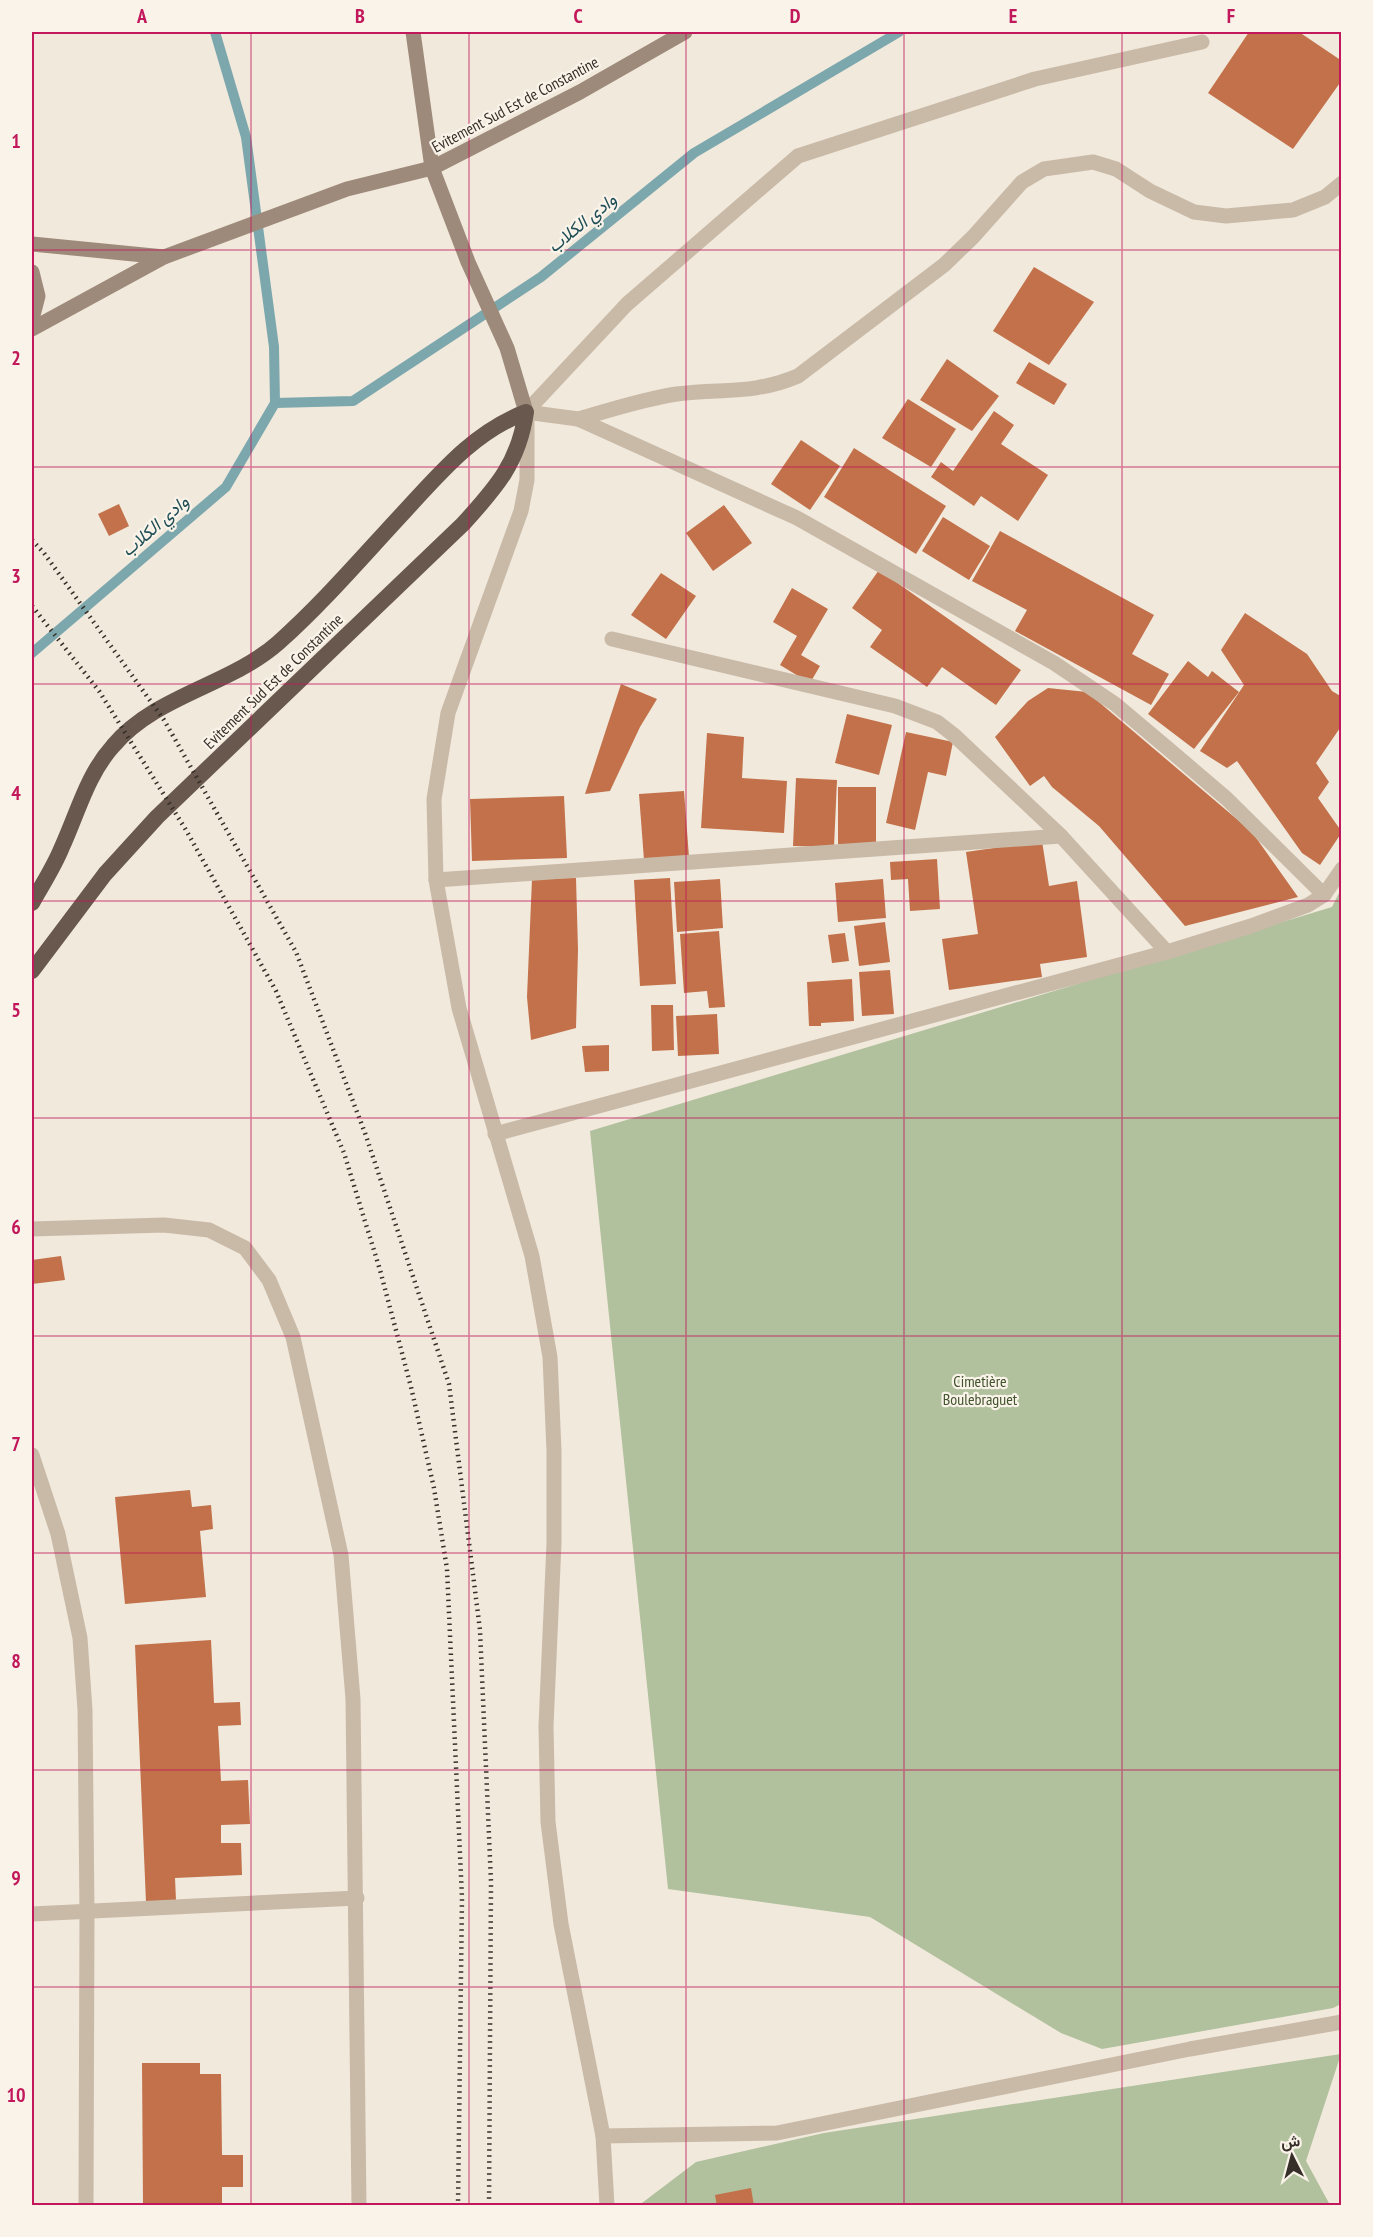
<svg xmlns="http://www.w3.org/2000/svg" width="1373" height="2237" font-family="'PT Sans Narrow',Vazirmatn,sans-serif">
<rect width="100%" height="100%" fill="#f1e9dc"/>
<!-- green -->
<g fill="#b1c09d">
<polygon points="1341,889 1341,2004 1333,2008 1102,2049 1061,2033 870,1917 668,1889 590,1131 1332,907"/>
<polygon points="1341,2054 1306,2161 1330,2205 638,2206 696,2162 824,2133"/>
</g>
<g fill="none" stroke-linecap="round" stroke-linejoin="round">
<!-- stream -->
<g stroke="#7ca7ad" stroke-width="10">
<polyline points="275,403 353,401 541,277 694,153 899,32"/>
<polyline points="32,653 226,487 275,403 274,347 246,137 215,32"/>
</g>
</g>
<!-- building -->
<g fill="#c2714a">
<polygon points="1249,32 1299,32 1342,61 1342,80 1293,149 1208,93"/>
<polygon points="1034,267 1094,302 1049,365 993,331"/>
<polygon points="947,359 999,396 972,431 920,400"/>
<polygon points="1029,362 1067,384 1054,405 1016,383"/>
<polygon points="908,399 956,429 931,467 882,438"/>
<polygon points="994,411 1014,425 1001,444 1048,475 1018,521 981,496 974,506 931,477 941,462 953,471"/>
<polygon points="801,440 840,466 810,510 771,484"/>
<polygon points="854,448 946,506 916,554 824,497"/>
<polygon points="119,504 129,526 109,536 98,514"/>
<polygon points="724,505 752,543 713,571 686,533"/>
<polygon points="943,517 990,546 969,580 922,551"/>
<polygon points="1000,531 1154,615 1132,654 1169,674 1151,705 1015,631 1027,610 972,581"/>
<polygon points="879,570 1021,670 996,705 942,667 927,687 870,647 882,630 852,608"/>
<polygon points="661,573 696,596 666,639 631,615"/>
<polygon points="792,588 828,609 801,655 820,666 810,683 780,665 797,636 773,622"/>
<polygon points="1245,613 1307,654 1332,691 1342,697 1342,725 1316,763 1329,782 1318,798 1342,832 1320,865 1302,853 1237,761 1227,768 1200,751 1244,685 1221,650"/>
<polygon points="1188,661 1208,677 1212,671 1239,692 1194,749 1148,714"/>
<polygon points="621,684 657,699 640,727 610,791 585,794"/>
<polygon points="1048,688 1087,692 1252,832 1298,897 1185,926 1099,826 1052,787 1044,776 1030,786 995,737 1028,701"/>
<polygon points="847,714 892,725 879,775 835,763"/>
<polygon points="906,732 953,742 946,776 928,772 915,830 886,823"/>
<polygon points="707,733 744,737 742,778 787,781 784,833 701,828"/>
<polygon points="796,778 837,780 834,847 793,846"/>
<rect x="838" y="787" width="38" height="57"/>
<polygon points="684,791 689,857 644,860 639,794"/>
<polygon points="564,796 567,858 472,861 470,799"/>
<polygon points="1042,841 1049,886 1077,881 1087,957 1040,964 1042,977 949,990 942,939 978,934 966,852"/>
<polygon points="937,859 940,909 910,911 908,879 891,880 890,862"/>
<polygon points="576,878 578,950 576,1028 531,1040 527,997 532,879"/>
<polygon points="670,878 676,984 640,986 634,880"/>
<polygon points="720,879 723,928 677,932 674,882"/>
<polygon points="883,879 886,918 838,922 835,883"/>
<polygon points="885,922 890,962 859,966 854,926"/>
<polygon points="719,931 725,1007 709,1008 707,991 684,993 680,934"/>
<polygon points="845,933 849,961 832,963 828,935"/>
<polygon points="890,970 894,1014 862,1016 859,972"/>
<polygon points="852,979 854,1021 821,1023 821,1026 809,1026 807,982"/>
<polygon points="651,1005 673,1005 674,1050 652,1051"/>
<polygon points="717,1014 719,1054 678,1056 676,1016"/>
<polygon points="609,1045 609,1071 585,1072 582,1046"/>
<polygon points="61,1256 65,1280 32,1284 32,1260"/>
<polygon points="190,1490 192,1507 211,1505 213,1529 200,1531 206,1597 125,1604 115,1497"/>
<polygon points="211,1640 214,1703 240,1702 241,1725 218,1726 221,1781 248,1780 250,1824 221,1825 221,1843 241,1843 242,1875 175,1878 176,1900 146,1902 135,1645"/>
<polygon points="142,2063 200,2063 200,2074 221,2074 222,2155 243,2155 243,2187 222,2187 222,2206 143,2206"/>
<polygon points="751,2188 754,2206 717,2206 715,2195"/>
</g>
<g fill="none" stroke-linecap="round" stroke-linejoin="round">
<!-- minor -->
<g stroke="#c9baa8" stroke-width="15">
<polyline points="526,412 578,419 797,518 1054,663 1115,704 1172,752 1227,799 1324,895"/>
<polyline points="526,412 627,304 798,156 1035,79 1202,42"/>
<path d="M578 419C611 410 643 399 677 394 722 388 753 395 798 376L944 265 973 237 1022 182 1044 169 1093 162 1116 169 1150 191 1194 212 1226 216 1293 210 1325 197 1342 183"/>
<polyline points="612,639 895,706 937,722 955,736 1061,836 1167,952"/>
<polyline points="436,880 1061,836"/>
<polyline points="495,1134 1167,952 1251,926 1308,905 1324,895 1342,869"/>
<polyline points="32,1229 164,1225 209,1230 245,1248 269,1280 293,1337 341,1555 353,1699 359,2206"/>
<polyline points="32,1455 58,1534 80,1638 85,1710 87,1913 86,2206"/>
<polyline points="32,1914 357,1898"/>
</g>
<!-- tertiary -->
<g stroke="#c9baa8" stroke-width="15">
<polyline points="527,422 527,480 521,511 448,713 434,799 436,880 459,1008 532,1256 550,1357 554,1451 554,1543 546,1726 548,1822 561,1924 603,2136 607,2206"/>
<polyline points="603,2136 777,2133 1190,2049 1342,2022"/>
</g>
<!-- secondary -->
<g stroke="#9d8a7a" stroke-width="15">
<polyline points="413,32 432,168 468,262 507,348 526,412"/>
<polyline points="32,244 164,257"/>
<polyline points="32,272 38,296 32,319"/>
<polyline points="32,329 164,257 347,189 432,168 580,92 685,32"/>
</g>
<!-- trunk -->
<path stroke="#68584d" stroke-width="16" d="M32 903C42 885 54 867 62 847 78 812 87 775 113 746 156 695 229 686 278 643 323 603 363 556 404 512 441 472 474 432 526 412 519 462 496 488 463 524L157 817 105 874 32 971"/>
<!-- rail -->
<g stroke="#362e28" stroke-width="4.5" stroke-dasharray="1.5 4.5" stroke-linecap="butt">
<polyline points="32,540 44,553 164,720 296,952 365,1133 449,1384 480,1630 491,1882 489,2206"/>
<polyline points="32,606 99,691 186,830 276,991 344,1153 380,1270 411,1387 434,1488 447,1569 462,1898 458,2206"/>
</g>
</g>
<!-- grid -->
<path fill="none" stroke="#c2185b" stroke-width="1.5" stroke-opacity="0.55" d="M251 32V2206M469 32V2206M686 32V2206M904 32V2206M1122 32V2206M32 250H1342M32 467H1342M32 684H1342M32 901H1342M32 1118H1342M32 1336H1342M32 1553H1342M32 1770H1342M32 1987H1342"/>
<g text-anchor="middle" stroke-width="4.5" stroke-linejoin="round" paint-order="stroke">
<!-- street labels -->
<g font-size="16" fill="#362e28" stroke="#f9f3e9">
<text transform="translate(515 104) rotate(-28)" y="6">Evitement Sud Est de Constantine</text>
<text transform="translate(273 681) rotate(-44)" y="6">Evitement Sud Est de Constantine</text>
</g>
<!-- park labels -->
<g font-size="16" fill="#42542d" stroke="#f9f3e9">
<text x="980" y="1387">Cimetière<tspan x="980" dy="18">Boulebraguet</tspan></text>
</g>
<!-- water labels -->
<g font-size="18" font-style="italic" fill="#1f4e56" stroke="#f9f3e9">
<text transform="translate(582 223) rotate(-39)" y="6">وادي الكلاب</text>
<text transform="translate(155 526) rotate(-41)" y="6">وادي الكلاب</text>
</g>
</g>
<!-- border -->
<rect width="1373" height="2237" fill="none" stroke="#f9f3e9" stroke-width="66"/>
<!-- north arrow -->
<g transform="translate(1292 2156) rotate(354)" stroke="#f9f3e9" stroke-width="4.5" paint-order="stroke">
<path d="M0-4.5L10 22L0 15L-10 22Z" fill="#362e28"/>
<text y="-9" font-size="16" font-weight="bold" text-anchor="middle" fill="#362e28">ش</text>
</g>
<rect x="33" y="33" width="1307" height="2171" fill="none" stroke="#c2185b" stroke-width="2"/>
<g font-size="20" text-anchor="middle" font-weight="bold" fill="#c2185b">
<text x="142" y="23">A</text>
<text x="360" y="23">B</text>
<text x="578" y="23">C</text>
<text x="795" y="23">D</text>
<text x="1013" y="23">E</text>
<text x="1231" y="23">F</text>
<text x="16" y="148">1</text>
<text x="16" y="365">2</text>
<text x="16" y="583">3</text>
<text x="16" y="800">4</text>
<text x="16" y="1017">5</text>
<text x="16" y="1234">6</text>
<text x="16" y="1451">7</text>
<text x="16" y="1668">8</text>
<text x="16" y="1885">9</text>
<text x="16" y="2102">10</text>
</g>
</svg>
